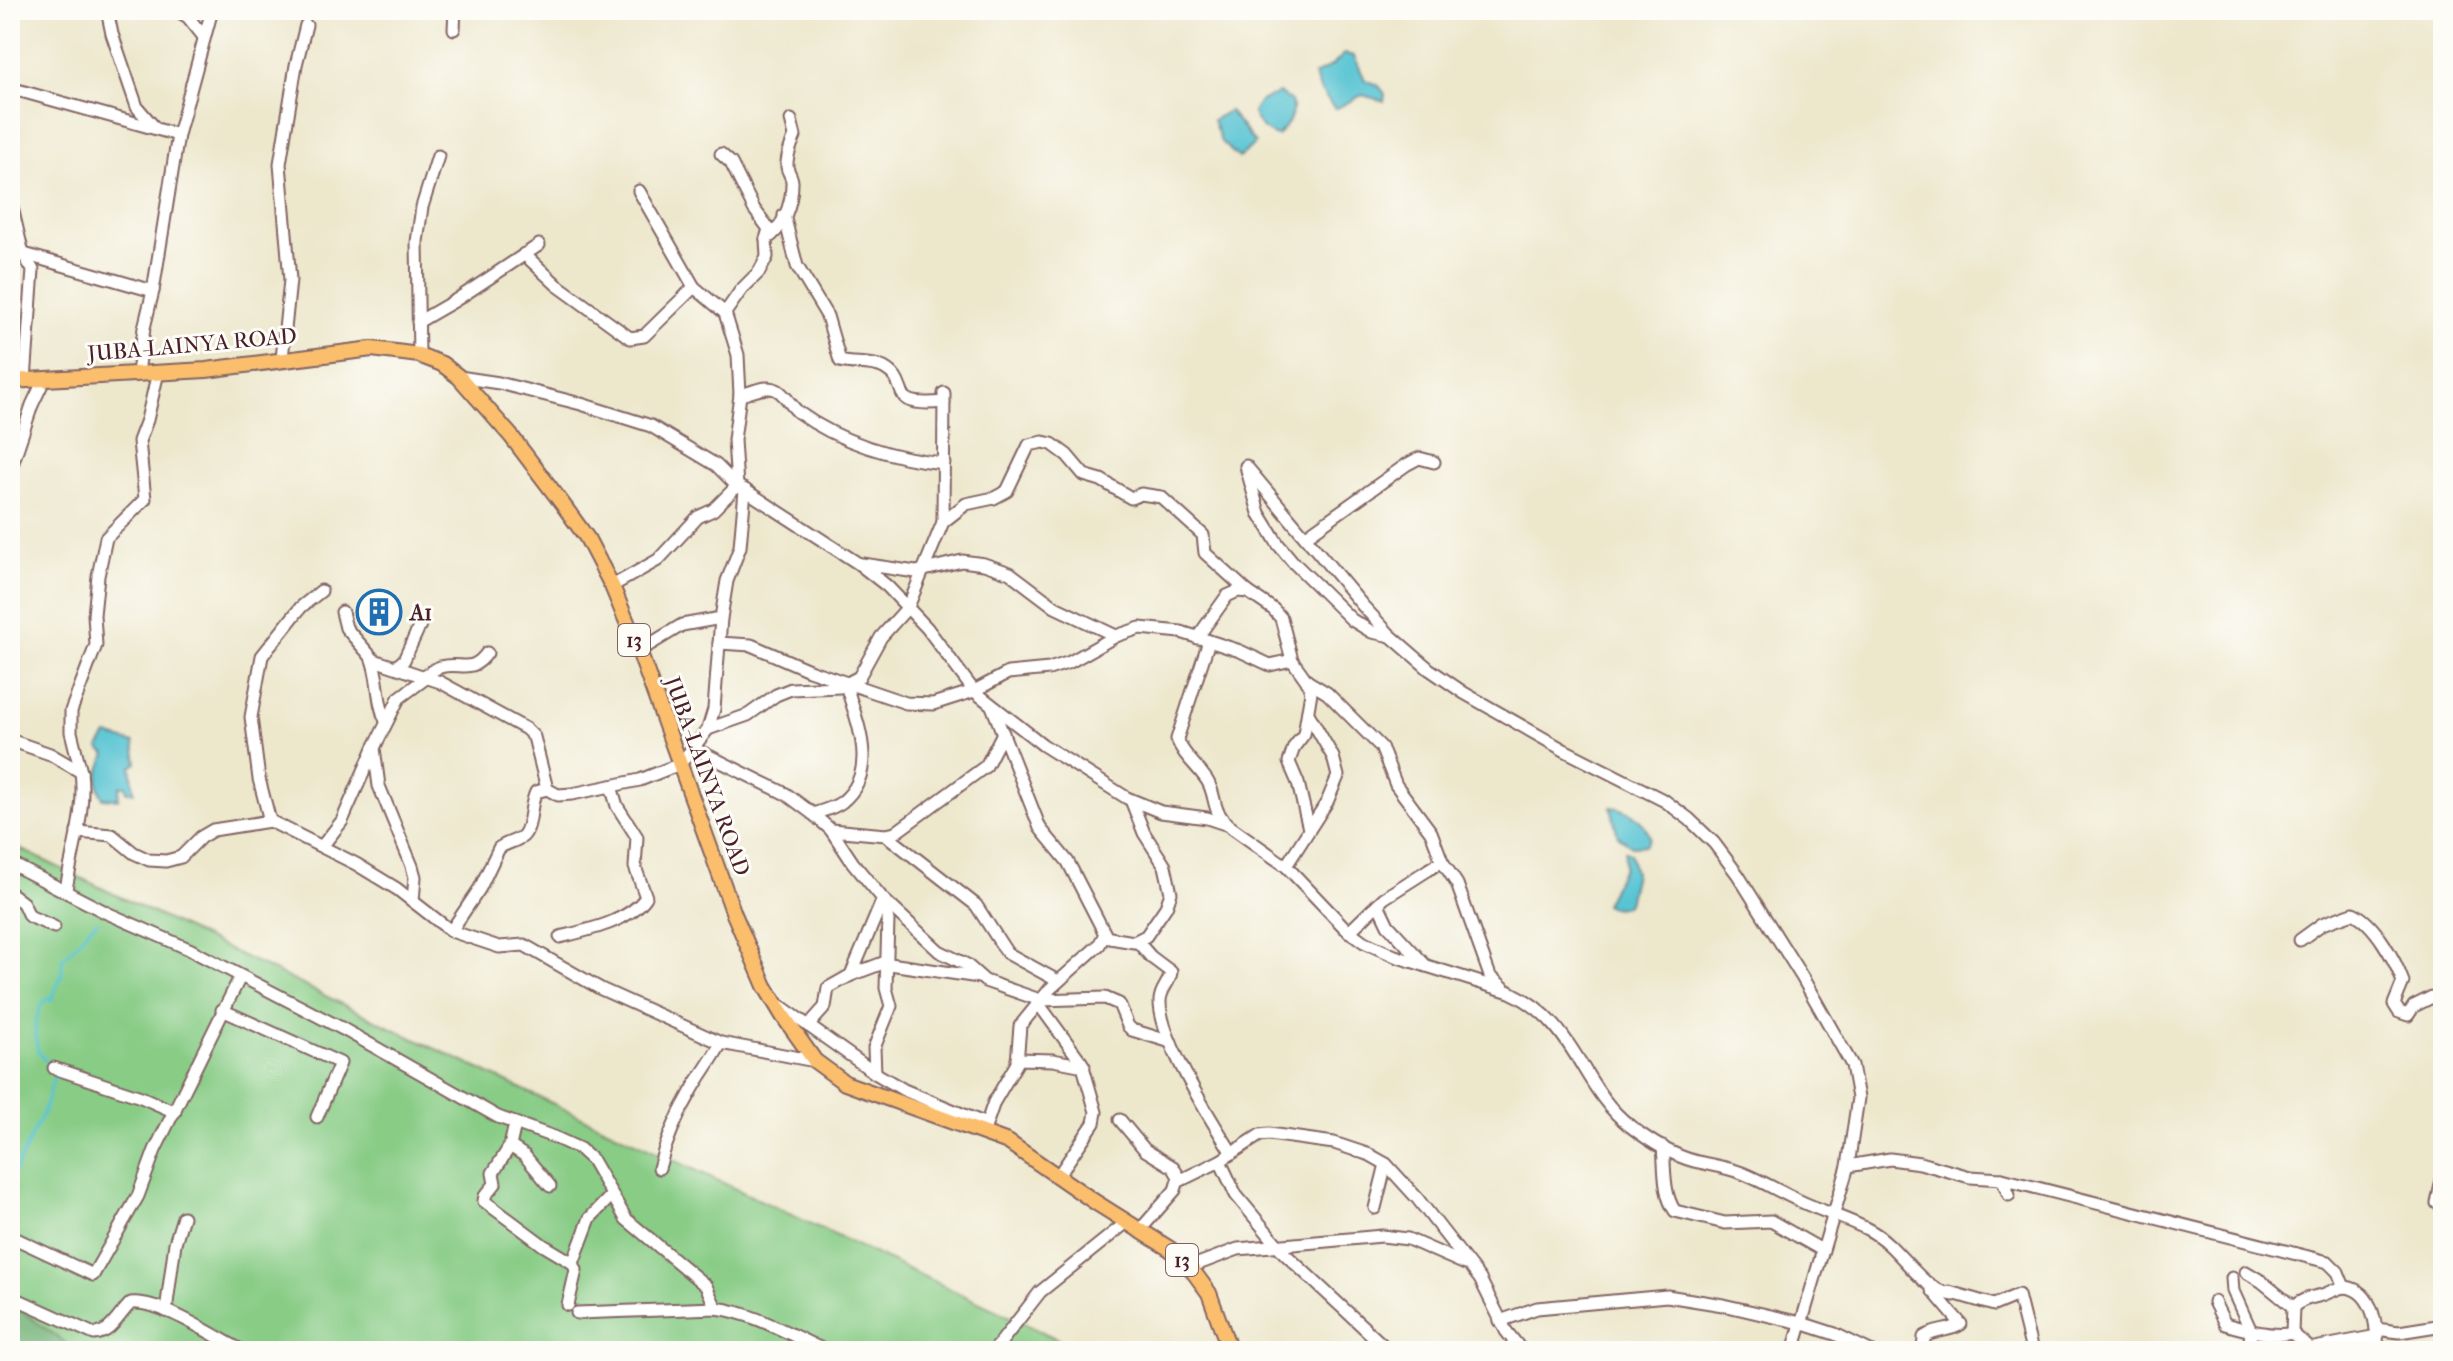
<svg xmlns="http://www.w3.org/2000/svg" width="2453" height="1361" font-family="'IM FELL French Canon',serif">
<rect width="100%" height="100%" fill="#fdfcf7"/>
<filter id="ink" filterUnits="userSpaceOnUse"><feTurbulence type="fractalNoise" baseFrequency=".0125" numOctaves="2"/><feDisplacementMap in="SourceGraphic" scale="16" xChannelSelector="R" yChannelSelector="G"/><feConvolveMatrix kernelMatrix="1 2 1 2 8 2 1 2 1" color-interpolation-filters="sRGB"/></filter>
<filter id="wash" filterUnits="userSpaceOnUse"><feTurbulence type="fractalNoise" baseFrequency=".006" numOctaves="4" result="noise"/><feDisplacementMap in="SourceGraphic" scale="32" xChannelSelector="R" yChannelSelector="G"/><feGaussianBlur stdDeviation="1.8" result="paint"/><feColorMatrix in="noise" values="0 0 0 0 0 0 0 0 0 0 0 0 0 0 0 0 0 1.4 0 .05"/><feComposite in="paint" operator="in"/></filter>
<g filter="url(#wash)">
<rect width="100%" height="100%" fill="#ede7cc"/>
<!-- green -->
<polygon fill="#88cc86" stroke="#697658" stroke-width="2" points="10,844 423,1043 1083,1351 10,1351"/>
<!-- forest -->
<polygon fill="#6eb073" stroke="#5c684f" stroke-width="2" points="17,1308 77,1351 10,1351 10,1326"/>
<!-- water -->
<g fill="#59c4d3" stroke="#52727f" stroke-width="2">
<polygon points="1344,54 1354,56 1365,80 1379,86 1385,94 1384,101 1362,95 1335,109 1321,91 1314,75 1333,65"/>
<path d="M1279 93 1291 101C1295 116 1287 125 1277 136 1263 131 1257 125 1253 112L1260 101Z"/>
<polygon points="1229,111 1255,143 1239,158 1221,142 1213,120"/>
<path d="M107 735 134 743 137 763 131 767 134 792H127L126 786H120L118 799 103 798C93 781 100 771 106 754L99 748Z"/>
<path d="M1611 807C1631 809 1643 819 1650 837L1646 845 1632 846 1618 836Z"/>
<path d="M1625 851 1630 853 1635 873 1628 903C1620 909 1614 909 1605 904L1624 866Z"/>
</g>
<g fill="none" stroke-linecap="round" stroke-linejoin="round">
<!-- stream -->
<g stroke="#59c4d3" stroke-width="3">
<path d="M50 1065C46 1060 40 1056 38 1050 33 1034 35 1009 47 998L51 1001 62 974V959C76 947 84 932 97 921"/>
<polyline points="10,1181 43,1113 56,1071"/>
</g>
</g>
</g>
<g filter="url(#ink)">
<g fill="none" stroke-linecap="round" stroke-linejoin="round">
<!-- minor casing -->
<g stroke="#836563" stroke-width="15">
<g id="minor">
<polyline points="107,10 112,34 137,107 155,128"/>
<polyline points="176,10 188,17 204,37"/>
<polyline points="454,29 455,10"/>
<polyline points="10,88 178,135"/>
<polyline points="721,154 731,163 754,209 769,229 766,239 767,257 759,272 741,290 725,313 738,355 740,395 734,440 737,486"/>
<polyline points="639,191 694,287 725,313"/>
<polyline points="10,199 23,254 33,270 25,380"/>
<path d="M784 215 797 266 827 316 840 361C854 365 870 361 884 368 914 385 883 408 944 402"/>
<path d="M766 239C783 230 792 203 792 184 793 177 788 173 787 167 786 157 791 145 795 136L791 120"/>
<polyline points="10,250 153,291 144,328 138,373"/>
<polyline points="524,254 557,285 630,338 644,336 694,287"/>
<polyline points="153,291 178,135 212,10"/>
<polyline points="418,322 456,300 539,245"/>
<polyline points="419,355 417,242 422,207 438,156"/>
<polyline points="282,359 290,280 280,164 296,65 306,25"/>
<path d="M740 395C751 393 766 384 777 390 785 394 791 406 798 412 839 442 895 459 944 463"/>
<polyline points="1246,466 1363,606 1391,636 1429,669 1464,693 1564,750 1665,801 1689,819 1714,843 1738,875 1802,977 1852,1065 1858,1098 1848,1166 1793,1351"/>
<polyline points="1247,470 1259,513 1278,544 1293,562 1352,620 1372,632 1391,636"/>
<polyline points="10,471 32,405 44,380"/>
<path d="M745 490 859 564 887 586 927 628 974 691 1043 745 1127 798 1161 812 1207 818 1228 825 1286 866 1345 928 1364 942 1395 956 1510 992C1578 1024 1579 1086 1630 1126 1648 1140 1672 1155 1694 1161 1710 1165 1727 1167 1742 1173 1762 1181 1782 1193 1802 1202 1824 1212 1848 1219 1869 1230 1902 1247 1919 1291 1954 1295"/>
<polyline points="943,522 944,393"/>
<polyline points="1306,536 1406,465 1419,458 1434,462"/>
<polyline points="862,564 916,572 962,561 984,564 1010,573 1055,607 1116,636"/>
<polyline points="612,586 658,560 698,517 713,510 737,486"/>
<polyline points="342,612 346,628 374,660 440,682 526,729 534,737 547,789"/>
<polyline points="1197,638 1227,596 1238,591 1248,592 1273,609 1281,618 1292,660 1307,681 1311,692 1304,734 1294,747 1289,762 1298,783 1309,829"/>
<path d="M1209 641 1177 739C1183 756 1199 767 1208 782 1217 799 1211 808 1227 824"/>
<polyline points="719,643 751,645 809,670 906,703 933,704 974,691 1008,673 1049,669 1070,662 1116,636 1140,628 1181,632 1240,651 1270,665 1292,660"/>
<polyline points="639,651 682,625 721,618"/>
<path d="M371 657C380 678 376 701 386 721"/>
<polyline points="397,666 404,660 420,625"/>
<path d="M422 677C428 674 434 669 440 667 461 661 471 675 487 653"/>
<polyline points="1307,681 1327,693 1381,747 1396,785 1431,832 1442,861 1457,884 1490,976 1503,987"/>
<polyline points="708,729 748,715 776,695 791,689 840,687 859,677 881,637 908,607 943,522 966,504 994,498 1007,491 1029,445 1043,442 1052,444 1067,455 1084,475 1101,480 1131,498 1141,494 1161,497 1203,535 1205,553 1248,592"/>
<path d="M10 740 50 754 81 772C86 812 72 850 66 890"/>
<polyline points="693,748 786,794 813,814 831,830 853,863 883,899 939,951 967,965 985,981 1040,1000 1105,998 1119,1004 1128,1026 1132,1030 1171,1042"/>
<polyline points="81,772 71,732 71,711 96,645 94,615 98,576 106,538 145,499 139,441 147,420 158,372"/>
<path d="M813 814C822 811 834 808 842 802 880 771 857 723 846 685"/>
<polyline points="270,821 259,779 251,717 262,656 301,607 321,591"/>
<polyline points="831,830 886,835 895,833 986,766 1003,733"/>
<polyline points="77,832 112,835 134,853 149,860 166,861 181,857 201,837 213,830 270,821 356,864 397,889 451,931 499,947 524,945 601,989 721,1043 815,1061"/>
<polyline points="886,835 976,905 1007,953 1058,981"/>
<polyline points="323,845 342,821 374,748"/>
<polyline points="10,863 107,913 189,949 343,1029 498,1117 554,1137 580,1149 592,1160 626,1219 706,1286 716,1308"/>
<polyline points="1286,866 1327,802 1338,776 1333,757 1309,715"/>
<polyline points="10,893 23,903 29,916 54,927"/>
<polyline points="413,901 415,877 412,866 379,786 374,748 399,698 426,678"/>
<polyline points="1378,904 1388,925 1426,966"/>
<path d="M451 931 480 888 499 848C506 843 517 841 523 836 533 825 529 805 536 792L547 789 558 795 572 794 640 780 680 764 708 729 714 709 721 618 727 581 740 547 745 490 737 486 716 465 651 426 581 404 499 383 459 377"/>
<polyline points="1349,932 1384,898 1442,861"/>
<path d="M560 937C588 930 629 922 646 897L635 867 637 837 617 806 611 786"/>
<polyline points="1104,937 1134,942 1146,936 1166,907 1171,893 1165,866 1144,833 1131,800"/>
<path d="M2300 940 2322 924 2353 913C2375 923 2395 960 2403 982L2394 1004 2399 1012 2408 1015 2414 1006 2432 997 2443 1001"/>
<path d="M1137 941 1151 957 1171 972C1170 983 1160 989 1160 1001 1159 1038 1211 1120 1232 1153"/>
<polyline points="851,975 883,899"/>
<polyline points="1038,1003 1082,1063 1096,1112 1094,1123 1058,1176"/>
<polyline points="779,1005 875,1073 904,1090 986,1124"/>
<polyline points="222,1010 340,1063 317,1117"/>
<polyline points="808,1026 825,1007 828,988 851,975 883,963 979,977"/>
<polyline points="1017,1059 1053,1060 1084,1066"/>
<polyline points="54,1068 141,1097 175,1112"/>
<polyline points="875,1073 874,1048 891,1006 886,988 888,920 883,899"/>
<polyline points="1120,1120 1145,1150 1173,1167 1179,1177 1175,1190 1140,1230"/>
<polyline points="515,1124 510,1146 493,1173 495,1184 485,1196 484,1201 543,1245 573,1263 590,1218 612,1195"/>
<polyline points="984,1131 994,1102 1017,1063 1020,1026 1050,989 1099,945 1105,934 1068,862 1040,828 992,706"/>
<polyline points="510,1146 525,1156 550,1186"/>
<path d="M1663 1147C1665 1167 1663 1195 1675 1211L1725 1223 1771 1221 1822 1250"/>
<polyline points="1220,1161 1236,1195 1285,1254 1389,1351"/>
<polyline points="1848,1166 1890,1159 1920,1163 1970,1177 2002,1179 2328,1262 2338,1272 2344,1287"/>
<path d="M659 1168C666 1140 677 1116 691 1092 700 1075 712 1061 721 1043"/>
<polyline points="2443,1175 2437,1203 2443,1206"/>
<polyline points="2002,1179 2009,1195"/>
<polyline points="1179,1181 1220,1161 1260,1135 1269,1134 1334,1143 1370,1155 1386,1164 1417,1198 1480,1279 1506,1331 1522,1351"/>
<polyline points="1375,1208 1386,1164"/>
<polyline points="10,1236 93,1275 138,1196 155,1150 240,977"/>
<polyline points="1190,1267 1238,1249 1382,1236 1408,1239 1465,1264"/>
<polyline points="2246,1272 2261,1281 2293,1307 2292,1333"/>
<polyline points="2232,1278 2233,1291 2251,1331 2249,1351"/>
<polyline points="1949,1292 1994,1305 2018,1295 2032,1351"/>
<path d="M10 1296 94 1334C112 1333 118 1315 131 1303 161 1300 215 1337 243 1351"/>
<path d="M2214 1302 2225 1324C2242 1329 2275 1338 2292 1333L2308 1347"/>
<polyline points="568,1305 576,1270 573,1263"/>
<path d="M2293 1307C2302 1299 2310 1298 2322 1295 2329 1293 2338 1287 2346 1287 2375 1291 2377 1330 2378 1351"/>
<polyline points="166,1311 175,1243 183,1217"/>
<path d="M577 1313 716 1308C755 1313 790 1335 826 1351"/>
<polyline points="1500,1321 1537,1308 1667,1296 1723,1305 1801,1323 1835,1334 1870,1351"/>
<polyline points="2376,1329 2399,1332 2443,1325"/>
<polyline points="2304,1350 2377,1336"/>
<polyline points="994,1351 1040,1292 1127,1222"/>
<path d="M1923 1351 1924 1337C1936 1329 1949 1332 1961 1324L1932 1290"/>
</g>
</g>
<!-- major casing -->
<g stroke="#836563" stroke-width="18">
<polyline id="major" points="10,381 206,370 372,349 419,355 442,364 459,377 511,436 561,502 587,538 612,586 639,651 734,914 765,986 783,1016 815,1061 845,1083 1008,1142 1095,1202 1170,1249 1190,1267 1209,1293 1230,1351"/>
</g>
<!-- minor -->
<use href="#minor" stroke="#fff" stroke-width="11"/>
<!-- major -->
<use href="#major" stroke="#fabe6d" stroke-width="14"/>
</g>
</g>
<!-- icons -->
<defs>
<g id="building-ring" transform="scale(2.3)"><circle r="9.5" fill="#fdfcf7" stroke="#1f6fb2" stroke-width="1.5"/><path d="M-4-6H4V6H1V3H-1V6H-4ZM-2.5-4.3h1.7v1.8h-1.7ZM.8-4.3h1.7v1.8H.8ZM-2.5-1h1.7V.8h-1.7ZM.8-1h1.7V.8H.8Z" fill="#1f6fb2"/></g>
</defs>
<g fill-rule="evenodd">
<use href="#building-ring" x="379" y="612"/>
</g>
<g text-anchor="middle" stroke-width="6" stroke-linejoin="round" paint-order="stroke">
<!-- shield labels -->
<g fill="#fdfcf7" stroke="#806168" stroke-width="2">
<rect x="618" y="624" width="32" height="32" rx="6"/>
<rect x="1166" y="1244" width="32" height="32" rx="6"/>
</g>
<g font-size="20" font-weight="bold" fill="#4a1f2b">
<text x="634" y="647">13</text>
<text x="1182" y="1267">13</text>
</g>
<!-- street labels -->
<g font-size="22" fill="#4a1f2b" stroke="#fdfcf7">
<text transform="translate(192 344) rotate(-5)" y="8">JUBA-LAINYA ROAD</text>
<text transform="translate(708 776) rotate(70)" y="8">JUBA-LAINYA ROAD</text>
</g>
<!-- poi labels -->
<g font-size="22" font-weight="bold" fill="#4a1f2b" stroke="#fdfcf7" text-anchor="start">
<text x="410" y="620">A1</text>
</g>
</g>
<!-- margin -->
<rect width="2453" height="1361" fill="none" stroke="#fdfcf7" stroke-width="40"/>
</svg>
